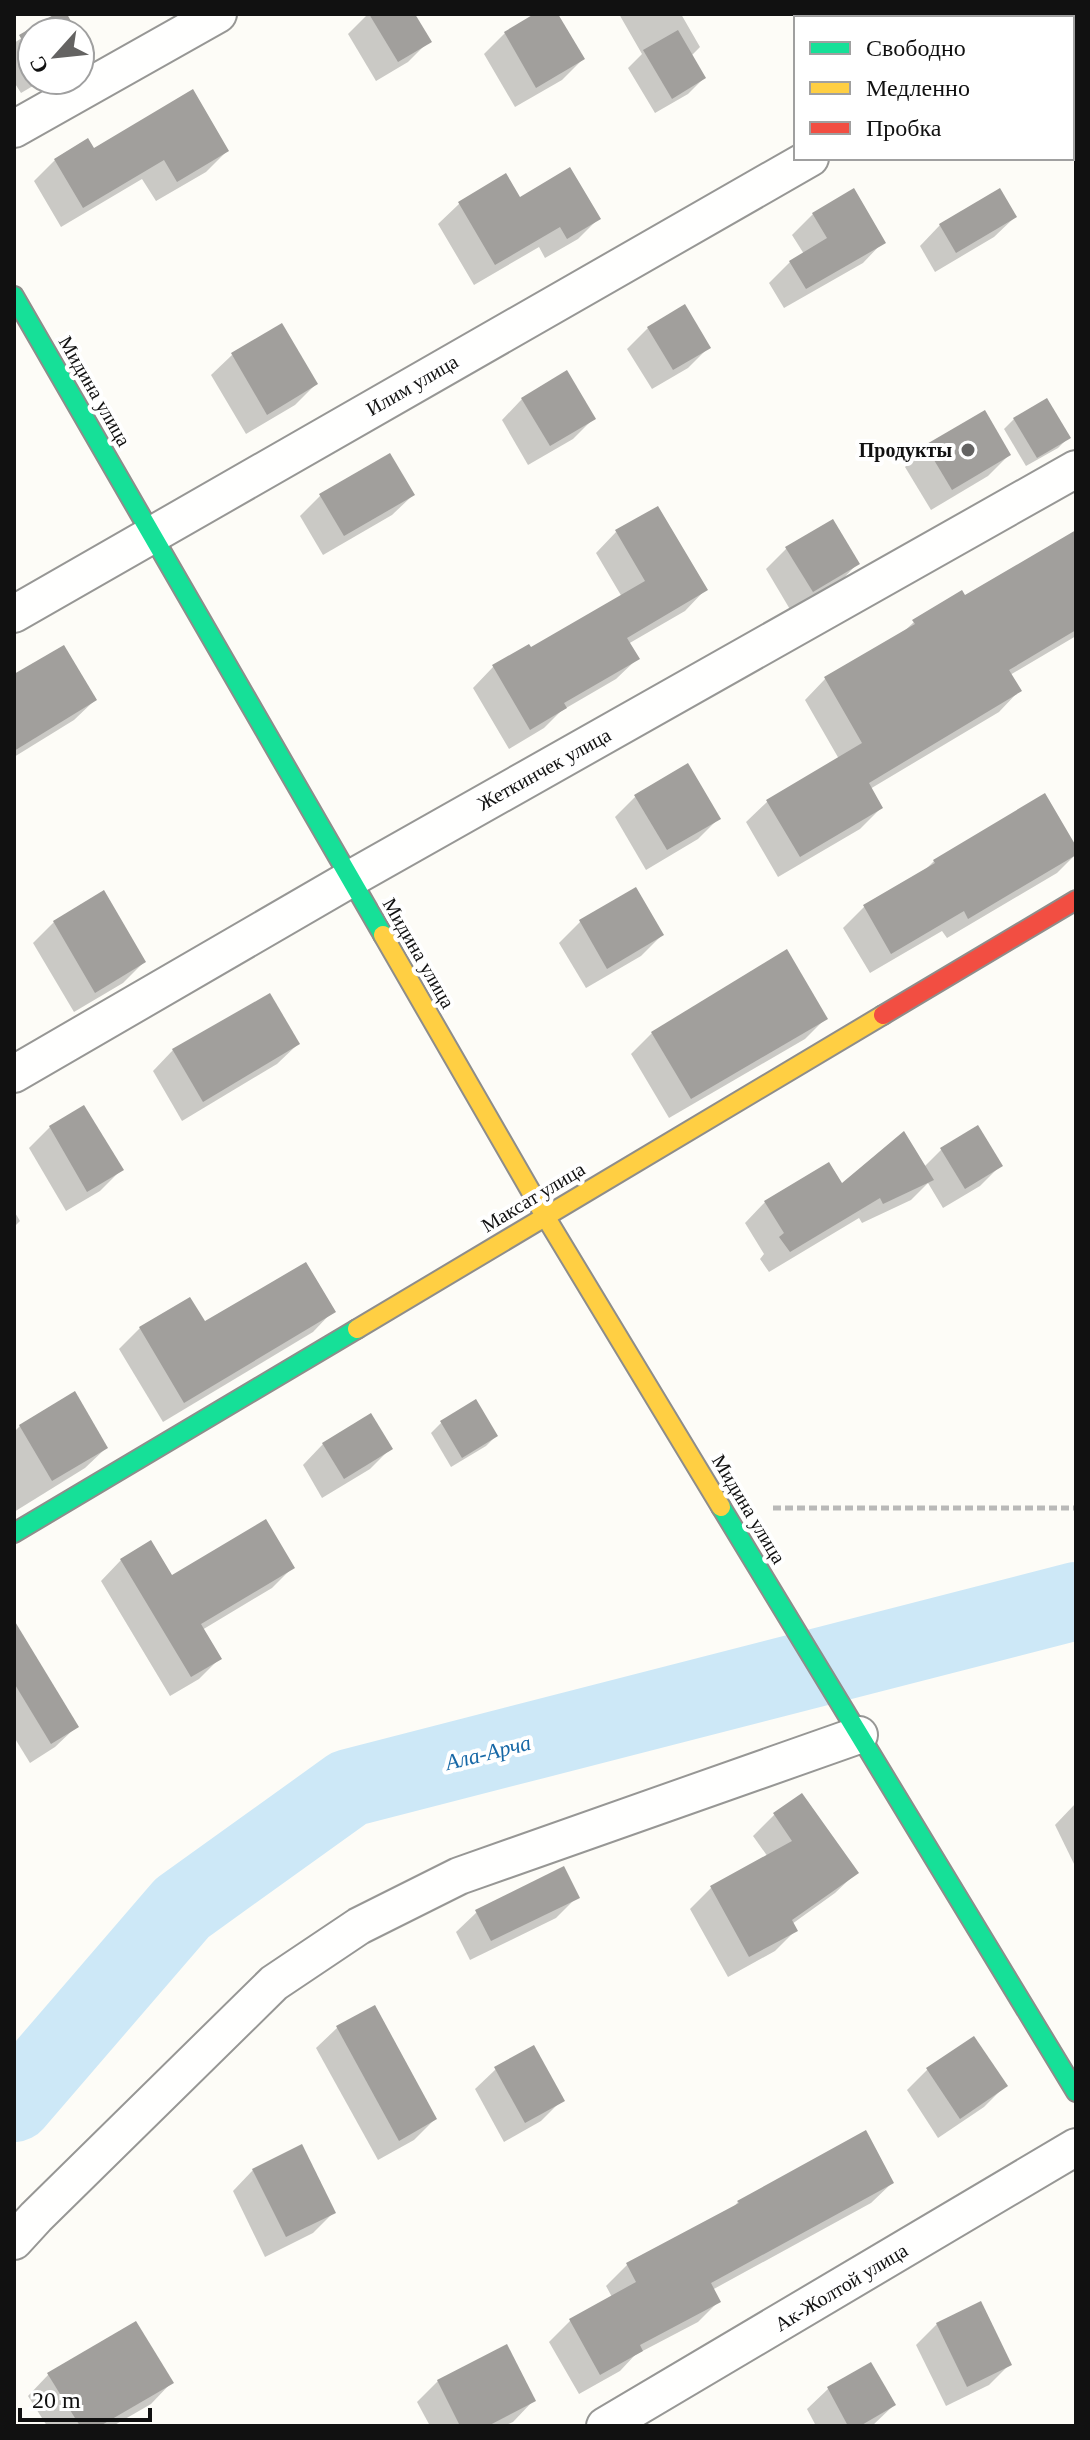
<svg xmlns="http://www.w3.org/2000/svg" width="1090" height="2440" font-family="Georgia,serif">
<rect width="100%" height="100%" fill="#fdfcf7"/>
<!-- shadow -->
<g fill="#0003">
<polygon points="59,14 64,14 75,32 32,32 32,80 43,80 21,93 14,82 14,43"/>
<polygon points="368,14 413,14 429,41 408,62 376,81 348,34"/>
<polygon points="538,14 556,14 583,59 562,80 515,107 484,54 505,33"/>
<polygon points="619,14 681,14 700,47 691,56 704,78 688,94 655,113 628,68 642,54"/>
<polygon points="914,14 948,14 941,18 917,18"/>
<polygon points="93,150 227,151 206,172 156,201 142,179 61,227 34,181 55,160"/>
<polygon points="506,176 520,200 598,219 578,239 545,258 539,247 474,285 438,224 459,204"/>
<polygon points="813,214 883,242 863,263 784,308 769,283 790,262 804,254 792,235"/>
<polygon points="1015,217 994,237 935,272 920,246 940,225"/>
<polygon points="648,328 709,347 688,368 652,389 627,349"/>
<polygon points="232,355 316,384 295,405 246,434 211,375"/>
<polygon points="522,399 594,418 573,439 528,465 502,420"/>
<polygon points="984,412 1009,455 988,476 931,510 905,467 926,447"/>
<polygon points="1014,419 1068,438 1058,448 1026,466 1004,429"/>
<polygon points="321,495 413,495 392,515 323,555 300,516"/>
<polygon points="616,532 705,590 685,611 628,644 637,659 616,679 561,711 544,728 509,749 473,688 493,667 530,650 622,597 596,553"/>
<polygon points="1076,532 1076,636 1010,675 1019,691 999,712 870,789 881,808 860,829 778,877 746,822 767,802 839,759 805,700 825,679 899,636 914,622 964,598"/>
<polygon points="787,548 857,564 837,585 791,611 766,569"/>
<polygon points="14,677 95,700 74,720 14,757"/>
<polygon points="635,797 719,818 698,839 646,870 615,817"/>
<polygon points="1076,850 1076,854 1057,873 947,938 942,931 870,973 843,928 864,907 924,871 934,861"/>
<polygon points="635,889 662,935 641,956 586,988 559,943 580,922"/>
<polygon points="54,922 144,962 123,983 74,1012 33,943"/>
<polygon points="825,1019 805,1039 669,1118 631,1054 652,1033"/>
<polygon points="298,1044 277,1064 182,1121 153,1071 173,1050"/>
<polygon points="84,1107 121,1170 100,1191 66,1211 29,1148 50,1127"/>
<polygon points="977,1128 1000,1166 980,1186 943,1208 928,1183 911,1200 862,1223 859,1218 769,1272 760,1259 764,1254 745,1223 765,1202 924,1167 941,1150"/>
<polygon points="14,1211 20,1221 14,1227"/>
<polygon points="333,1311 313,1332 163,1422 119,1349 140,1328"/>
<polygon points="441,1423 496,1436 486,1446 451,1467 431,1433"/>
<polygon points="20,1426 106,1448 85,1468 14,1512 14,1432"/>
<polygon points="323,1444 390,1449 370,1469 322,1498 303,1465"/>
<polygon points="121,1560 171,1578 293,1567 272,1588 202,1630 219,1659 199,1679 170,1696 101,1581"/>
<polygon points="14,1642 76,1727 55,1747 30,1763 14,1737"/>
<polygon points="801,1796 856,1873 835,1893 792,1924 795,1931 775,1951 728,1977 690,1909 711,1888 768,1857 753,1836 774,1815"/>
<polygon points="1075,1804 1076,1804 1076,1868 1055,1825"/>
<polygon points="577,1897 556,1918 470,1960 456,1932 477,1912"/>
<polygon points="374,2008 435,2119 414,2140 378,2160 316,2048 337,2028"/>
<polygon points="973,2038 1005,2086 984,2107 938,2138 907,2090 927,2070"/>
<polygon points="496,2069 562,2100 541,2121 504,2142 475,2089"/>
<polygon points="253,2170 333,2213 313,2233 265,2257 233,2191"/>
<polygon points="892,2183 871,2203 712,2290 719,2301 698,2322 635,2355 620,2371 579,2394 549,2342 570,2321 612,2297 606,2286 627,2265 731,2210 738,2202"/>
<polygon points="937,2324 1009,2365 989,2385 946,2406 916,2345"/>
<polygon points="74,2359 171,2383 151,2404 113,2426 47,2426 28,2396 48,2375"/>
<polygon points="870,2364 894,2405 872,2426 816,2426 807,2409 828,2389"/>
<polygon points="438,2381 533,2401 513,2422 504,2426 430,2426 417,2402"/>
</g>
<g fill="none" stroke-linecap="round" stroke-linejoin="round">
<!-- river -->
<polyline stroke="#cde8f7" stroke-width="78" points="14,2103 182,1908 349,1788 1076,1601"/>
</g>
<!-- building -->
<g fill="#a19f9c">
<polygon points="55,14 67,14 77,32 32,32 32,57 19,35"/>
<polygon points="369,14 415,14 432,42 398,62"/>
<polygon points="534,14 558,14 585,59 536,88 504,32"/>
<polygon points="678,30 706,78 672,99 643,50"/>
<polygon points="193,89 229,151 177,182 164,160 83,208 54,159 88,138 94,148"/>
<polygon points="570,167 601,219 567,239 560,227 495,265 458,202 506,173 520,197"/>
<polygon points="854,188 886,243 806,289 789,261 827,238 812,213"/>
<polygon points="1000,188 1017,217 956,253 939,224"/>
<polygon points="685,304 711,348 673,370 647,327"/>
<polygon points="282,323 318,384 267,415 231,353"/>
<polygon points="567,370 596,419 550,446 521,398"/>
<polygon points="1047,398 1071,438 1037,458 1013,418"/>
<polygon points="985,410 1011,455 952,490 925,445"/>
<polygon points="390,453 415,495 344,536 319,494"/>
<polygon points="658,506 708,590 627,638 640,659 564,703 567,708 530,730 492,665 529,644 531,647 645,581 615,530"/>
<polygon points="833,519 860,564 813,592 785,547"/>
<polygon points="1076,530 1076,630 1009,670 1022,691 869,783 883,808 800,857 766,800 862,743 824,677 915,624 912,620 962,590 965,595"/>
<polygon points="64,645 97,700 14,751 14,674"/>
<polygon points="688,763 721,819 667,850 634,795"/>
<polygon points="1045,793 1076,846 1076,855 968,919 964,911 891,954 863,905 935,863 933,860"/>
<polygon points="636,887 664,935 607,969 579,920"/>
<polygon points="104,890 146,962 95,993 53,921"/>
<polygon points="787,949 828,1019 691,1099 651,1032"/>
<polygon points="270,993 300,1044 203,1102 172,1049"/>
<polygon points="84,1105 124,1170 87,1192 49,1126"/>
<polygon points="978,1125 1003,1166 965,1189 940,1148"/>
<polygon points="904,1131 934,1180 883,1204 880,1198 790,1252 779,1237 784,1233 764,1201 829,1162 842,1183"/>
<polygon points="306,1262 336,1312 184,1403 139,1327 190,1297 205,1321"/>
<polygon points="75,1391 108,1448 52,1481 19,1425"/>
<polygon points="476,1399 498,1436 462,1458 440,1421"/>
<polygon points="371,1413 393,1449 344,1479 322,1443"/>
<polygon points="266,1519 295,1568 201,1624 222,1659 191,1677 120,1559 151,1540 172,1575"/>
<polygon points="14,1620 79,1727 51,1744 14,1683"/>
<polygon points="802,1793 859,1873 792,1920 798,1931 749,1957 710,1886 792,1841 773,1813"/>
<polygon points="564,1866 580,1898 491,1941 475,1910"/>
<polygon points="375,2005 437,2119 399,2141 336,2026"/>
<polygon points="974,2036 1008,2086 960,2119 926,2068"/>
<polygon points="534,2045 565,2101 525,2123 494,2067"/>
<polygon points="866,2130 894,2183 711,2283 721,2302 640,2345 643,2351 600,2375 569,2319 636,2282 626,2263 739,2203 737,2201"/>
<polygon points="302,2144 336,2213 286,2237 252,2169"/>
<polygon points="981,2301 1012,2365 967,2387 936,2323"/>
<polygon points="136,2321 174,2383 100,2426 80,2426 47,2373"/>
<polygon points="507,2344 536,2401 488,2426 460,2426 437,2380"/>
<polygon points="871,2362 896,2405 860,2426 848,2426 827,2387"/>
</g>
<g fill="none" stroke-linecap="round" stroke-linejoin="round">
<!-- street casing -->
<g stroke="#979795" stroke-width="40">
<g id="street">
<polyline points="1056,18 1063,14"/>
<polyline points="14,129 218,14"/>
<polyline points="14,614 810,158"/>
<polyline points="14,1074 350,879 1076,469"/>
<polyline points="14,2241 36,2217 274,1983 359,1926 459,1876 859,1735"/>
<polyline points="605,2426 1076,2147"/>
</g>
</g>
<!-- fast casing -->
<g stroke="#8e8d8b" stroke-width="22">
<g id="fast">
<polyline points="14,296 383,935"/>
<polyline points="721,1507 1076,2092"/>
<polyline points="14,1533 357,1329"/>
</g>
</g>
<!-- slow casing -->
<g stroke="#8e8d8b" stroke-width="22">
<g id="slow">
<polyline points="383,935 545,1216 721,1507"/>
<polyline points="357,1329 883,1015"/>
</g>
</g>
<!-- jam casing -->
<g stroke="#8e8d8b" stroke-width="22">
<polyline id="jam" points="883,1015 1076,900"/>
</g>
<!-- path -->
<polyline stroke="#b9b9b8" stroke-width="5" stroke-dasharray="8 4" stroke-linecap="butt" points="773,1508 1076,1508"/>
<!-- street -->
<use href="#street" stroke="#fffffe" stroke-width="36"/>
<!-- fast -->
<use href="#fast" stroke="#16e098" stroke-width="18"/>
<!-- slow -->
<use href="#slow" stroke="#ffcf43" stroke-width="18"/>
<!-- jam -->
<use href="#jam" stroke="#f24e42" stroke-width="18"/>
</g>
<!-- markers -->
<circle fill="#646362" stroke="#fff" stroke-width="3" cx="968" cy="450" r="8"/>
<g text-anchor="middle" stroke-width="8" stroke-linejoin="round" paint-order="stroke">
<!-- street labels -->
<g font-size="20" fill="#111" stroke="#fff">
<text transform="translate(412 385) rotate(-30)" y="7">Илим улица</text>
<text transform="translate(95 391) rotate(60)" y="7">Мидина улица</text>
<text transform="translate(544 769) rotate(-29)" y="7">Жеткинчек улица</text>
<text transform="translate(419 953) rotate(60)" y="7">Мидина улица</text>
<text transform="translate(533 1197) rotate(-31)" y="7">Максат улица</text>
<text transform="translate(749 1509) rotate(59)" y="7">Мидина улица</text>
<text transform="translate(841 2287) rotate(-31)" y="7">Ак-Жолтой улица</text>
</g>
<!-- poi labels -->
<g font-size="20" font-weight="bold" fill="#111" stroke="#fff" text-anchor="end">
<text x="952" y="457">Продукты</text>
</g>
<!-- water labels -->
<g font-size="22" font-style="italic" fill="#1768a6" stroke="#fff">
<text transform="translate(488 1752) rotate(-14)" y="8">Ала-Арча</text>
</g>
</g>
<!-- border -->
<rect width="1090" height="2440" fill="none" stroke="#111111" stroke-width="32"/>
<!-- legend -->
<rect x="794" y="16" width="280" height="144" fill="#ffffff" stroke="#a0a0a0" stroke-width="2"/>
<rect x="810" y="42" width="40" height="12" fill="#16e098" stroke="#a0a0a0" stroke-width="2"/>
<text x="866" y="56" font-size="24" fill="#111111">Свободно</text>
<rect x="810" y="82" width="40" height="12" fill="#ffcf43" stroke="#a0a0a0" stroke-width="2"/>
<text x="866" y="96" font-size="24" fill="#111111">Медленно</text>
<rect x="810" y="122" width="40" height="12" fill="#f24e42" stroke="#a0a0a0" stroke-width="2"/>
<text x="866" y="136" font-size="24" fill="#111111">Пробка</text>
<!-- north arrow -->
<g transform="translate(56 56) rotate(243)"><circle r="38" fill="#ffffff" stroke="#a0a0a0" stroke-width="2"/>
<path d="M0-6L14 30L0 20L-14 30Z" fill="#646362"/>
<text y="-12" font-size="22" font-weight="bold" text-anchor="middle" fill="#111111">С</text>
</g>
<!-- scale -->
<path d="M20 2408v12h130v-12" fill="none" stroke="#111111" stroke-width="4"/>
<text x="32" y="2408" font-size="24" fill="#111111" stroke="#ffffff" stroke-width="6" paint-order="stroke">20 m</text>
</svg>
